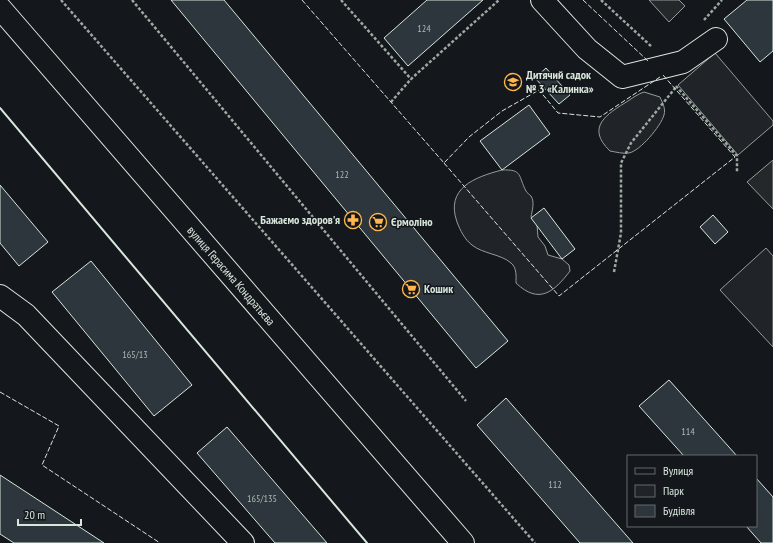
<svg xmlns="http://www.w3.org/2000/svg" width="773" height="543" font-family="'PT Sans Narrow',sans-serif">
<rect width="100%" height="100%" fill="#14181c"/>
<!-- green -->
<g fill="#202428" stroke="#939e99">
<polygon points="715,53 773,121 773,125 738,155 678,85"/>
<path d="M644 92 660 97C662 102 666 108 664 115 661 126 640 151 629 153 623 154 616 152 610 151 585 127 607 114 628 101 634 97 638 94 644 92Z"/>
<path d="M502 170C523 169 518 176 526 191 527 193 529 194 531 196 535 202 532 211 531 217L537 225 538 237 545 246 548 255 562 259 569 265 570 271C554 292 539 305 516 283 516 276 517 268 511 263 501 254 483 254 472 245 465 240 460 230 457 222 445 188 475 177 502 170Z"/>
<polygon points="766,248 773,256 773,347 720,290"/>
</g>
<!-- parking -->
<g fill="#24282b" stroke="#939e99">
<polygon points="649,0 679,0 685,6 669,22"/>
<polygon points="773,160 773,209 747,182"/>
</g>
<!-- building -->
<g fill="#2c363c" stroke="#d8e6dc">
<polygon points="171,0 224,0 508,341 476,368"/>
<polygon points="427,0 483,0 408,66 384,38"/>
<polygon points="747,0 773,0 773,51 760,62 724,19"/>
<polygon points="546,68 570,95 559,104 535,78"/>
<polygon points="529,105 550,134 502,170 480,141"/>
<polygon points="0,185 48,242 19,266 0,243"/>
<polygon points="544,208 575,249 562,259 531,218"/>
<polygon points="713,215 728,232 715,244 700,227"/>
<polygon points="91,261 192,385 154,416 52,292"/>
<polygon points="669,380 737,456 684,456 639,406"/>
<polygon points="506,398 633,543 580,543 477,425"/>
<polygon points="227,427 327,543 275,543 197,453"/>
<polygon points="0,475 104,543 14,543 0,534"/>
<polygon points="756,478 773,497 773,543 761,543 746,526 756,526"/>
</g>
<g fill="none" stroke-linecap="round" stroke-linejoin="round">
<!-- minor casing -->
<g stroke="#d8e6dc" stroke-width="24">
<g id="minor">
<polyline points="542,0 587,49 622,77 683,62 716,39"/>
<polyline points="0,296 26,315 243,543"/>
</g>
</g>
<!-- major casing -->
<g stroke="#d8e6dc" stroke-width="24">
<polyline id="major" points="0,8 463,543"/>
</g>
<!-- path -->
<g stroke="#9da8a2" stroke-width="2.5" stroke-dasharray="3 2" stroke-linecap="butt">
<polyline points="61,0 535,543"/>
<polyline points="132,0 466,401"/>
<polyline points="341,0 411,79 499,0"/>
<polyline points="601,0 652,47"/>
<polyline points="704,20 722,0"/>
<polyline points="676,86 737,156 737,172"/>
<polyline points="391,102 411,79"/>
<polyline points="614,272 621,233 621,163 631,143 676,87"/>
</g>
<!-- minor -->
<use href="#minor" stroke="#14181c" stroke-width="22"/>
<!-- major -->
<use href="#major" stroke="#14181c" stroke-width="22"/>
<!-- fence -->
<g stroke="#d8e6dc" stroke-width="1" stroke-dasharray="5 2" stroke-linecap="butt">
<polyline points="302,0 444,163 469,137 502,111 539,90 558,113 600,117 660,77"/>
<polyline points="583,0 648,61"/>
<polyline points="444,163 559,296 735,157 663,75"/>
<polyline points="0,392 59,426 42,465 160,543"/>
</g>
<!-- wall -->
<polyline stroke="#d8e6dc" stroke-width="2" points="0,108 367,543"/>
</g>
<!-- icons -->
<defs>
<g id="school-ring" transform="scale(0.9)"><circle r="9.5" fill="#14181c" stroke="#ffb74d" stroke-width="1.5"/><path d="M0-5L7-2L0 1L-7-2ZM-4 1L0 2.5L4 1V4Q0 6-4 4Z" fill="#ffb74d"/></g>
<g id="pharmacy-ring" transform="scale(0.9)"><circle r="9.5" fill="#14181c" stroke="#ffb74d" stroke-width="1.5"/><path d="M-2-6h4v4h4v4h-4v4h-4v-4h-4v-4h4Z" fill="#ffb74d"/></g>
<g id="supermarket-ring" transform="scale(0.9)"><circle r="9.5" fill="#14181c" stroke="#ffb74d" stroke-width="1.5"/><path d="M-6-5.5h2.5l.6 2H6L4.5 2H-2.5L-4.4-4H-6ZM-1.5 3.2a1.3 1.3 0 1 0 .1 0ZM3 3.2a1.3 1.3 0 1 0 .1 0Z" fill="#ffb74d"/></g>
</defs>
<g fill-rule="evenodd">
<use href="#school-ring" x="513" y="82"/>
<use href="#pharmacy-ring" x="353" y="220"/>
<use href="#supermarket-ring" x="378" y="222"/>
<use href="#supermarket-ring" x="411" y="289"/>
</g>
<g text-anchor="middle" stroke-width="3" stroke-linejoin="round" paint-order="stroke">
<!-- number labels -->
<g font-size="10" fill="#adbab4">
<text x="424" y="32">124</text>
<text x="342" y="178">122</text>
<text x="135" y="358">165/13</text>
<text x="688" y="435">114</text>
<text x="555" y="488">112</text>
<text x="262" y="502">165/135</text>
</g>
<!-- poi labels -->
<g font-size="12" font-weight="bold" fill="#d8e6dc" stroke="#14181c" text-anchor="start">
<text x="526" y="79">Дитячий садок<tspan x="526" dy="14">№ 3 «Калинка»</tspan></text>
<text x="340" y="224" text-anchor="end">Бажаємо здоров'я</text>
<text x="391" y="226">Єрмоліно</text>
<text x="424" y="293">Кошик</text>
</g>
<!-- street labels -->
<g font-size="12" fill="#d8e6dc" stroke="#14181c">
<text transform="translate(231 276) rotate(49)" y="4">вулиця Герасима Кондратьєва</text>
</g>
</g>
<!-- legend -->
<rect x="627" y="455" width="130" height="72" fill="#14181c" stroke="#626a69"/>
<rect x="635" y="468" width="20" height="6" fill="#14181c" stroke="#626a69"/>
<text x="663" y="475" font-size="12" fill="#d8e6dc">Вулиця</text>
<rect x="635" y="485" width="20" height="12" fill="#202428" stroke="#626a69"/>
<text x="663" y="495" font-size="12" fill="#d8e6dc">Парк</text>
<rect x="635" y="505" width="20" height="12" fill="#2c363c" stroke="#626a69"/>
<text x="663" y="515" font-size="12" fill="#d8e6dc">Будівля</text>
<!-- scale -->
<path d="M18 519v6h63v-6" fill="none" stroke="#d8e6dc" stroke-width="2"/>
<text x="24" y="519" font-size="12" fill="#d8e6dc" stroke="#14181c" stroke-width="3" paint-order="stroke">20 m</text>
</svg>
